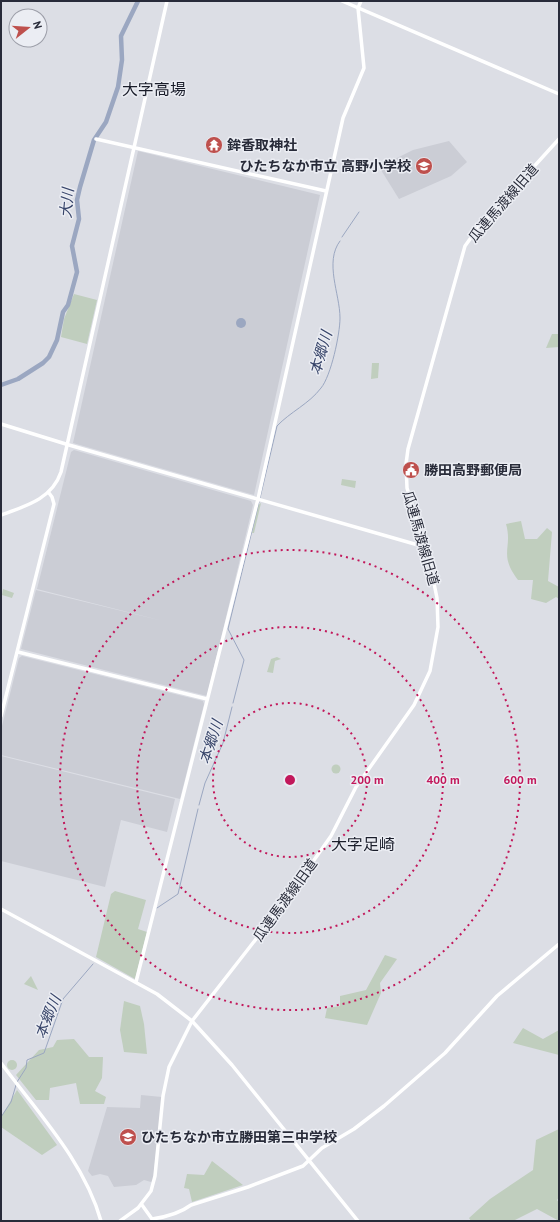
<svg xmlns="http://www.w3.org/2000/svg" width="560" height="1222" font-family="'PT Sans','Noto Sans JP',sans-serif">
<rect width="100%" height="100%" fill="#dcdee5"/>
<!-- built -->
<g fill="#cbcdd5">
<polygon points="449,141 467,162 451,176 399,199 381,170 389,162 413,150"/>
<polygon points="138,151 320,195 254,495 73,443"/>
<polygon points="74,450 251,501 253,505 207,696 21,649 36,590 163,621 37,589 71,452"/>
<polygon points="22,656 203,701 204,704 180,799 1,755 1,730 19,658"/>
<polygon points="1,756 175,799 167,832 121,820 105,887 1,861"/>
<polygon points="141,1095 162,1097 153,1181 151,1182 144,1180 136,1185 114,1187 108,1176 100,1174 92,1176 88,1171 107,1107 140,1108"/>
</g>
<!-- green -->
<g fill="#c0cebe">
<polygon points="74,294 97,300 87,344 61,337 64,319"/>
<polygon points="552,334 559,334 559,347 546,348"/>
<polygon points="372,363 379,363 378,378 371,379"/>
<polygon points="342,479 356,481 355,488 341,485"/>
<polygon points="261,503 254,533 252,533 258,505"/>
<path d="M521 521 525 539H537L547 528 552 532 548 581 559 587V599L556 597 546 603 531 599 533 580H518C498 554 513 548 506 524Z"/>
<polygon points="3,589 14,593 12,598 2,595"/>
<polygon points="277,657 281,659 275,661 273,673 267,672 271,659"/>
<circle cx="336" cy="769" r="4.5"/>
<polygon points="115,891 146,900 138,929 147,932 135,979 96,957 111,894"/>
<polygon points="385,955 397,959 380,983 381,993 367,1025 325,1018 327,1008 340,1006 340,996 366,990"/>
<polygon points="31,976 38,990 24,984"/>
<polygon points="124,1001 140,1006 144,1024 147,1054 124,1052 120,1030"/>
<polygon points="523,1028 543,1039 559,1030 559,1055 513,1043"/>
<polygon points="74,1039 89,1057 103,1057 102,1078 95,1091 106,1097 104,1104 80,1104 76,1083 50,1088 49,1100 36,1100 16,1075 39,1050 53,1047 57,1040"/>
<circle cx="12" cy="1065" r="5"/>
<polygon points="17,1090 57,1145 42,1155 1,1127 1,1117"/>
<polygon points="559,1129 559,1197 557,1200 559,1203 559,1221 537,1209 513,1221 471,1221 469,1218 490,1199 533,1170 536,1140"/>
<polygon points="212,1161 243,1185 192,1202 189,1189 184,1188 187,1174 204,1175"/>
</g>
<!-- water -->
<circle fill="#9ba7c1" cx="241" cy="323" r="5"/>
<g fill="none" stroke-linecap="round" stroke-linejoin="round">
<!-- stream -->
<g stroke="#9ba7c1" stroke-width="1">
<polyline points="342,237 359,212"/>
<path d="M260 498 277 426C290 412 309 404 321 388 331 376 340 334 340 318 340 294 324 262 340 241"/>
<polyline points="233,703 244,660 228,629 259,502"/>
<polyline points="199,805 205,783 223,743 232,707"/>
<polyline points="157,908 178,894 198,809"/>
<polyline points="17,1082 26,1068 27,1060 44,1053 63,999 93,964"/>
<polyline points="1,1117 11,1102 16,1085"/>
</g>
<!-- river -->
<polyline stroke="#9ba7c1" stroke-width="4.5" points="1,385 18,379 43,363 49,357 57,340 63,312 68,305 77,272 72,246 79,219 77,200 80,187 94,140 106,122 118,87 122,60 121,36 138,1"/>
<!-- secondary -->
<g stroke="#fff" stroke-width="3.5">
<polyline points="342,1 559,94"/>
<polyline points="96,139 326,191"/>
<polyline points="1,424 69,445 425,547"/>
<path d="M1 515C26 506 52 499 61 472L167 1"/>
<polyline points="18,652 207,699"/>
<polyline points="1,716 54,504 52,497 49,493"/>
<polyline points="1,909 157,994 192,1021 232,1065 358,1221"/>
<polyline points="136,982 258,499 343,118 364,68 358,8 361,1"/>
<path d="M1 1063C38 1113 84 1161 101 1221"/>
<path d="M142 1205 152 1219C166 1217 179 1214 191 1205L248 1187 303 1166 322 1148 354 1129 384 1106 445 1053 497 996 559 944"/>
<polyline points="120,1221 138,1208 151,1191 155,1176 163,1096 169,1067 192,1021 281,907 331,836 356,787 414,705 430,671 438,627 437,598 430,564 407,488 406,464 408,449 465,246 478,228 559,139"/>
</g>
</g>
<!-- distance rings -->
<g fill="none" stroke="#c2185b" stroke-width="2" stroke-dasharray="2 4">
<circle cx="290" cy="780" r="77"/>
<circle cx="290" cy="780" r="153"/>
<circle cx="290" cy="780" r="230"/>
</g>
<!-- icons -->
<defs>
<g id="temple-disc" transform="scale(0.9)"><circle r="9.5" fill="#be504d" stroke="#ebedf3"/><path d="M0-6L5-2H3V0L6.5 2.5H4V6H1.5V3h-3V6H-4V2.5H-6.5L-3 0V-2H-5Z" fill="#fff"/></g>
<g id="school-disc" transform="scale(0.9)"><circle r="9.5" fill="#be504d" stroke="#ebedf3"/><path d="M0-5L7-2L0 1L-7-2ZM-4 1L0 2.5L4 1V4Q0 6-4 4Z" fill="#fff"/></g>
<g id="civic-disc" transform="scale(0.9)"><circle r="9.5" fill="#be504d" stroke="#ebedf3"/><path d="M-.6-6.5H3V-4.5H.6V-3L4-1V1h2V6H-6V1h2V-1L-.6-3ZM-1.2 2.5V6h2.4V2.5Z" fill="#fff"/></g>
</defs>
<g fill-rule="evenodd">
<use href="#temple-disc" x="214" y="145"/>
<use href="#school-disc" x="424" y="166"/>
<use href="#civic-disc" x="411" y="470"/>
<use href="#school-disc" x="128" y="1137"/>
</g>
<g text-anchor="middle" stroke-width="3" stroke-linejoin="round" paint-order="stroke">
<!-- poi labels -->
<g font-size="14" font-weight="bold" fill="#282b39" stroke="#ebedf3" text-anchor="start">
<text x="227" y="150">鉾香取神社</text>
<text x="411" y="171" text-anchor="end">ひたちなか市立 高野小学校</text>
<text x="424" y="475">勝田高野郵便局</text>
<text x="141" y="1142">ひたちなか市立勝田第三中学校</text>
</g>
<!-- street labels -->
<g font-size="14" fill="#282b39" stroke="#ebedf3">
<text transform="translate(503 203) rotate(-49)" y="5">瓜連馬渡線旧道</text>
<text transform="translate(421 538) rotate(74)" y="5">瓜連馬渡線旧道</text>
<text transform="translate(285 900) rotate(-54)" y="5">瓜連馬渡線旧道</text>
</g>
<!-- water labels -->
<g font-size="15" font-style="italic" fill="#374469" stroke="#ebedf3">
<text transform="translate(67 203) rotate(-85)" y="5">大川</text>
<text transform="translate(321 353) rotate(-74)" y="5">本郷川</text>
<text transform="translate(211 742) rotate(-72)" y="5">本郷川</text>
<text transform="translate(48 1017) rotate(-68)" y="5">本郷川</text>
</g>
<!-- quarter labels -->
<g font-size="16" fill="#1a1d2a" stroke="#ebedf3">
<text x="154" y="95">大字高場</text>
<text x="363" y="850">大字足崎</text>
</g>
</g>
<circle cx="290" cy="780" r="6" fill="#c2185b" stroke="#ebedf3" stroke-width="2"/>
<g font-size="12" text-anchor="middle" font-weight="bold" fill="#c2185b" stroke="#ebedf3" stroke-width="3" stroke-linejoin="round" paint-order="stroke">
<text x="367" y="784">200 m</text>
<text x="443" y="784">400 m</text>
<text x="520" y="784">600 m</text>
</g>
<!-- border -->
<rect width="560" height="1222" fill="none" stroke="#282b39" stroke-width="4"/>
<!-- north arrow -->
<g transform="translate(28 28) rotate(73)"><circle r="19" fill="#ebedf3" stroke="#9d9fa9"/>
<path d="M0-3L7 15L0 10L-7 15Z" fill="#be504d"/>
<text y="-6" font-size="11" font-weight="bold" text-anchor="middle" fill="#282b39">N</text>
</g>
</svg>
